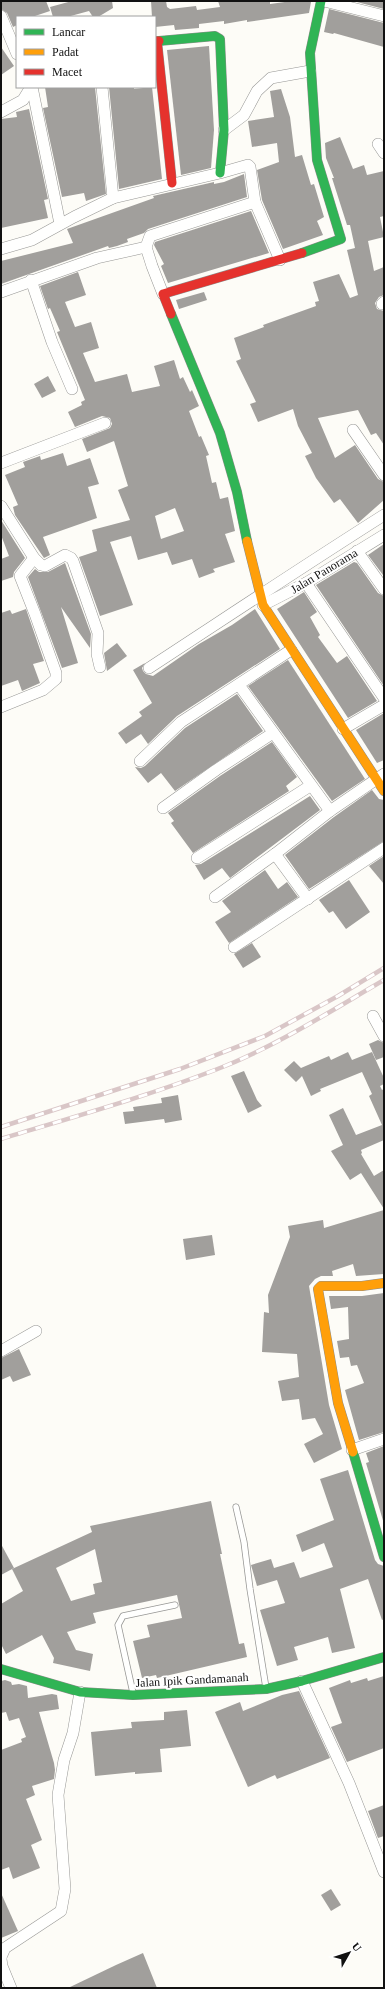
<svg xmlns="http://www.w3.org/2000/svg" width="385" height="1989" font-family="Georgia,serif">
<rect width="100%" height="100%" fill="#fdfcf7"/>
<!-- building -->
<g fill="#a19f9c" fill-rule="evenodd">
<polygon points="1,1 46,1 50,11 32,17 17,17 17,25 13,27 7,13 1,9"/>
<polygon points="72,1 112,1 113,8 98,17 93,17 89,11 67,17 53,17 50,7"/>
<polygon points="151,1 166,1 167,7 170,9 196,6 197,10 220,7 218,1 270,1 270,4 292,1 311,2 309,13 247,22 247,20 224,24 224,21 199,24 199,28 175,30 174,25 155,27 155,17 152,17"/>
<polygon points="353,1 384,1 384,9"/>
<polygon points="329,9 384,23 384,47 334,33 333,34 324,32"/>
<polygon points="209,46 214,130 211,168 181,175 167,50"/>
<polygon points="1,47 14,66 1,75"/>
<polygon points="45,87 95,87 106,194 86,201 84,193 62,197 43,108 48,107"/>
<polygon points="109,87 134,87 134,89 152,87 162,179 119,189"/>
<polygon points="281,89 290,117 295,157 302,155 311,185 314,184 324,217 317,221 323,235 283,249 262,200 257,170 279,162 277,143 252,147 248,121 274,117 270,91"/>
<polygon points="29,109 48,199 44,200 48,218 1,228 1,119 17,117 16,112"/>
<polygon points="340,137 353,169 364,165 367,175 384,171 384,216 380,217 384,237 368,241 374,271 384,267 384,295 379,297 375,303 377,309 384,311 384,445 376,433 371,435 358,410 318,418 335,458 355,445 378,479 384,482 384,500 358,523 340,499 334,503 316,478 305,456 312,453 298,426 293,409 258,422 250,404 256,402 236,361 241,359 234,338 264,327 263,325 316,306 315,302 319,301 313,282 339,274 350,298 358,295 347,250 355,248 350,225 347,225 332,178 334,178 326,158 325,143"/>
<polygon points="244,174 247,197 148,229 144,233 127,239 128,242 117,246 109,248 108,246 1,284 1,261 73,243 67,229 154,198 153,196 214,182 214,184 224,182"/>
<polygon points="251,211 269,253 168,283 161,266 164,264 154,245 155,242"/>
<path d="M78 272 86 295 65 302 75 327 91 322 99 348 83 353 95 382 127 374 132 392 160 386 154 366 174 360 180 379 183 377 190 392 192 390 199 406 189 411 199 437 201 436 209 455 206 456 212 483 216 482 220 499 228 497 235 531 225 534 235 562 213 569 215 572 199 578 192 559 172 565 167 552 138 560 131 536 110 542 133 605 100 616 79 557 97 551 92 530 130 520 118 490 128 486 114 441 87 452 82 439 110 428 112 424 110 418 102 416 75 427 68 412 82 405 81 402 85 400 57 332 60 331 50 308 48 309 40 286ZM175 508 184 531 161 539 155 516Z"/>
<polygon points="204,292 207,300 179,309 176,300"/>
<polygon points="48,376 56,391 42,398 34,384"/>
<polygon points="63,453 67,466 90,458 99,484 88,487 97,518 43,537 50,555 44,558 15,515 13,507 18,505 5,475 25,467 23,462 40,456 41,460"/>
<polygon points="1,520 25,558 14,572 13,577 1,581 1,559 9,556 1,535"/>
<polygon points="384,544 384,574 383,575 368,555"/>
<polygon points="354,562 357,563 378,593 384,596 384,686 316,585"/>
<polygon points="65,563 91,634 90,648 61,607 78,663 62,668 28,577 35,569 39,572 48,572"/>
<polygon points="304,592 317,612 310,617 320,635 318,637 337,663 347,656 377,701 348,718 277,609"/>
<polygon points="26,609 44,661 33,664 40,683 22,691 18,680 1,686 1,613 10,610 12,614"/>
<polygon points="255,609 280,649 177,716 148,744 141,734 126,744 118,733 142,716 139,712 152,703 133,670 145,663 142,668 143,671 146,674 153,676 199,644 232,625"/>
<polygon points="117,643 127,656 107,671 104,653"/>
<polygon points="288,660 365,779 332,801 248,686"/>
<polygon points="237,694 263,731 175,791 161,773 148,783 135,767 141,768 145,766 185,728"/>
<polygon points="384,713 384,760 377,763 356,730"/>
<polygon points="272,742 297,777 286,786 289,791 193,853 171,823 174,821 168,813 220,776"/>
<polygon points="372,790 379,799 384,800 384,841 309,889 285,855 334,817"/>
<polygon points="310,796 320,810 230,878 222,868 204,880 195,865 201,864"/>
<polygon points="384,856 384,884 369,866"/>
<polygon points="265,870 278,889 287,882 298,897 229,943 215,922 231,912 222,901"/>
<polygon points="349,880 370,912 346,929 333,911 329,913 319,900"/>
<polygon points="252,943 261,957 243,968 234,954"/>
<polygon points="378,1040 384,1043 384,1057 376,1060 369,1044"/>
<polygon points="348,1052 352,1060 372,1052 384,1078 384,1084 380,1086 382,1090 384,1089 384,1140 361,1150 362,1153 361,1154 374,1176 384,1170 384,1209 361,1173 350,1180 331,1151 343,1145 329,1115 343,1108 356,1135 382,1125 369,1096 372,1094 362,1072 320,1089 321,1091 311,1096 302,1076 296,1082 284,1070 294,1061 301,1068 329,1056 331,1060"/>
<polygon points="244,1071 257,1100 262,1106 248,1113 231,1076"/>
<polygon points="178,1095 182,1120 165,1123 164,1119 125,1124 123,1112 134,1111 133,1107 162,1103 161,1098"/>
<polygon points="384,1210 384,1274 356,1276 353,1264 332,1271 333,1276 321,1276 315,1279 309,1286 329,1405 342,1449 314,1463 304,1444 323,1434 315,1418 302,1420 299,1399 282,1401 278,1381 299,1377 297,1354 262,1352 264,1312 269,1313 268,1295 290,1237 288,1226 323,1220 324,1228"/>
<polygon points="212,1235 215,1255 186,1260 183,1239"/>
<polygon points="384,1293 384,1432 359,1440 345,1390 364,1383 357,1365 351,1366 349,1357 340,1358 337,1341 349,1339 348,1307 331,1309 329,1296 362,1296"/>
<polygon points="19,1349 31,1375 13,1382 10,1376 1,1380 1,1358"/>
<polygon points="384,1446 384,1524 366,1463 369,1462 366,1453"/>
<polygon points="348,1470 375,1560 378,1564 384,1566 384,1619 382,1620 368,1579 340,1589 355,1648 332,1653 328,1637 294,1647 298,1660 277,1666 260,1610 285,1603 277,1580 257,1586 251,1565 271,1559 274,1568 294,1562 300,1578 333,1567 324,1543 302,1552 296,1535 334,1520 320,1479"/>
<path d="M211 1501 222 1554H220L239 1644 244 1643 247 1657 157 1678 156 1675 142 1678 133 1641 150 1637 147 1625 182 1618 177 1595 93 1613 96 1623 67 1632 76 1650 93 1654 90 1671 53 1663 54 1658 42 1635 6 1654 1 1644V1604L23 1591 12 1569 92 1532 90 1526ZM95 1549 102 1582 93 1584 95 1594 71 1601 56 1568Z"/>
<polygon points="1,1544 14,1568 1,1575"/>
<polygon points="384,1676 384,1748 347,1762 331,1727 342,1723 329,1688 350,1680 351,1683 367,1678 368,1681"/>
<polygon points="5,1680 11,1682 12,1685 19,1684 27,1686 28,1698 52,1694 57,1695 59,1709 39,1712 54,1763 55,1770 54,1779 32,1786 35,1795 26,1799 42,1840 31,1845 40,1868 13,1879 9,1867 1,1870 1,1750 22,1742 21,1739 26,1737 19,1718 9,1721 6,1712 1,1713 1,1681"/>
<polygon points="299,1691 330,1758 277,1779 275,1775 248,1787 215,1712 240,1702 243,1711 282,1695"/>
<polygon points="187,1710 191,1746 160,1749 162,1772 135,1774 135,1772 95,1776 91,1732 132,1728 131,1722 164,1720 164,1712"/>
<polygon points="384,1805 384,1836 378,1838 368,1811"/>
<polygon points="331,1889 341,1905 331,1911 321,1895"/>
<polygon points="1,1893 18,1931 1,1938"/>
<polygon points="143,1953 157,1988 68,1988 116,1965"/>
</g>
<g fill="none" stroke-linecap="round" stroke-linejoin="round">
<!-- lane casing -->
<g stroke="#979795" stroke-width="7">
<g id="lane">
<polyline points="236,1507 244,1542 250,1589 266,1688"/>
<polyline points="133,1693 118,1625 123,1616 175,1605"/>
</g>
</g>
<!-- street casing -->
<g stroke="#979795" stroke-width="12">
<g id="street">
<polyline points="324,1 384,16"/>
<polyline points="1,16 17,54"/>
<polyline points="32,87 60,224"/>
<polyline points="102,87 113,198"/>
<polyline points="1,112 23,100 31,87"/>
<polyline points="224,130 244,115 257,91 271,78 310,71"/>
<polyline points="378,144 384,153"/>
<polyline points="1,249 32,240 74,217 113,198 220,173 248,165 250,167 255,202 280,260"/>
<polyline points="31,280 52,342 72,389"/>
<polyline points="1,292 97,258 146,247"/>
<polyline points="163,294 152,266 146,247 150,236 255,202"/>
<polyline points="382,304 384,302"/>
<polyline points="353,430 384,475"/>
<polyline points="1,463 105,423"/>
<polyline points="1,506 34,558 41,565 45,566 65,555 71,558 73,561 98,633 97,654 100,667"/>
<polyline points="357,551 384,589"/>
<polyline points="306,583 384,698"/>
<polyline points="263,605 306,583 384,535"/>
<path d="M149 668C227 617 305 565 384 515"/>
<polyline points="239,685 330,811"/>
<polyline points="1,707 43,690 56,679 56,673 35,614 20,576 34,558"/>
<polyline points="343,729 384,705"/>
<polyline points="140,761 181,722 291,650"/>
<polyline points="163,808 216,770 273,733"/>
<polyline points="275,854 308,899"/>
<polyline points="197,858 310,786"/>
<polyline points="215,897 275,854 330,811 384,774"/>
<polyline points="234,947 384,848"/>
<polyline points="373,1016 384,1036"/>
<polyline points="1,1351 36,1331"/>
<polyline points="352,1450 384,1439"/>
<polyline points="302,1681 349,1783 384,1872"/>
<polyline points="1,1957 5,1948 61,1911 65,1889 58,1795 64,1760 73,1733 80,1692"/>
<polyline points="1,1959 2,1966 11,1988"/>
</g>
</g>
<!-- fast casing -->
<g stroke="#8e8d8b" stroke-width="10">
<g id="fast">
<polyline points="159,41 215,36 220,39 224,130 220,173"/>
<polyline points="302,253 341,239 317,160 310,53 321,1"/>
<polyline points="171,314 220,433 237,492 247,541"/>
<polyline points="353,1452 384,1557"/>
<polyline points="1,1669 80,1692 133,1695 266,1689 302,1681 384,1657"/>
</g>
</g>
<!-- slow casing -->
<g stroke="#8e8d8b" stroke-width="10">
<g id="slow">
<polyline points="247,541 263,605 384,791"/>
<polyline points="353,1452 338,1403 318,1289 321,1286 362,1286 384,1283"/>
</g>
</g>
<!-- jam casing -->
<g stroke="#8e8d8b" stroke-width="10">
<g id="jam">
<polyline points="159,41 157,41 172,183"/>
<polyline points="171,314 163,294 302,253"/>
</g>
</g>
<!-- lane -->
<use href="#lane" stroke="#fffffe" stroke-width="5.5"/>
<!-- street -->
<use href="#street" stroke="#fffffe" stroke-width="11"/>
<!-- fast -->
<use href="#fast" stroke="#30b455" stroke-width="9"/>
<!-- slow -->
<use href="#slow" stroke="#ff9f0a" stroke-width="9"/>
<!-- jam -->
<use href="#jam" stroke="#e5322d" stroke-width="9"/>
<!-- rail casing -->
<g stroke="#d9c6c7" stroke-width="4.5">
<g id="rail">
<polyline points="1,1127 180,1069 265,1036 338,996 384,968"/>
<path d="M1 1139C73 1117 145 1097 215 1070 275 1047 329 1012 384 980"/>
</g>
</g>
<!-- rail -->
<use href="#rail" stroke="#fff" stroke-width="3" stroke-dasharray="9" stroke-linecap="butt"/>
</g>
<g text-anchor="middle" stroke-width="4" stroke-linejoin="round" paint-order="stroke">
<!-- street labels -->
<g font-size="12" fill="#111" stroke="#fff">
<text transform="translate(324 571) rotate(-31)" y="4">Jalan Panorama</text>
<text transform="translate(192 1680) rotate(-3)" y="4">Jalan Ipik Gandamanah</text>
</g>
</g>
<!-- border -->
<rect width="385" height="1989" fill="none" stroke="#111111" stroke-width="4"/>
<!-- legend -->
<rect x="16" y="16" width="140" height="72" fill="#ffffff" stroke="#a0a0a0"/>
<rect x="24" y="29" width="20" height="6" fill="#30b455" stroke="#a0a0a0"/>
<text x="52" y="36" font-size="12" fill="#111111">Lancar</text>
<rect x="24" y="49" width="20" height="6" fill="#ff9f0a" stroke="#a0a0a0"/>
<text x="52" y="56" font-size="12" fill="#111111">Padat</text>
<rect x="24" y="69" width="20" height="6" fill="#e5322d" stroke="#a0a0a0"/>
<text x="52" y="76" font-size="12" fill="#111111">Macet</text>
<!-- north arrow -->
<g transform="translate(349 1953) rotate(51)" stroke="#ffffff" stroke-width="3" paint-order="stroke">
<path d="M0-3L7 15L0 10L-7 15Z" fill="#111111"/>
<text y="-6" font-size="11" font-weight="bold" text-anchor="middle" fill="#111111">U</text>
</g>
</svg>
